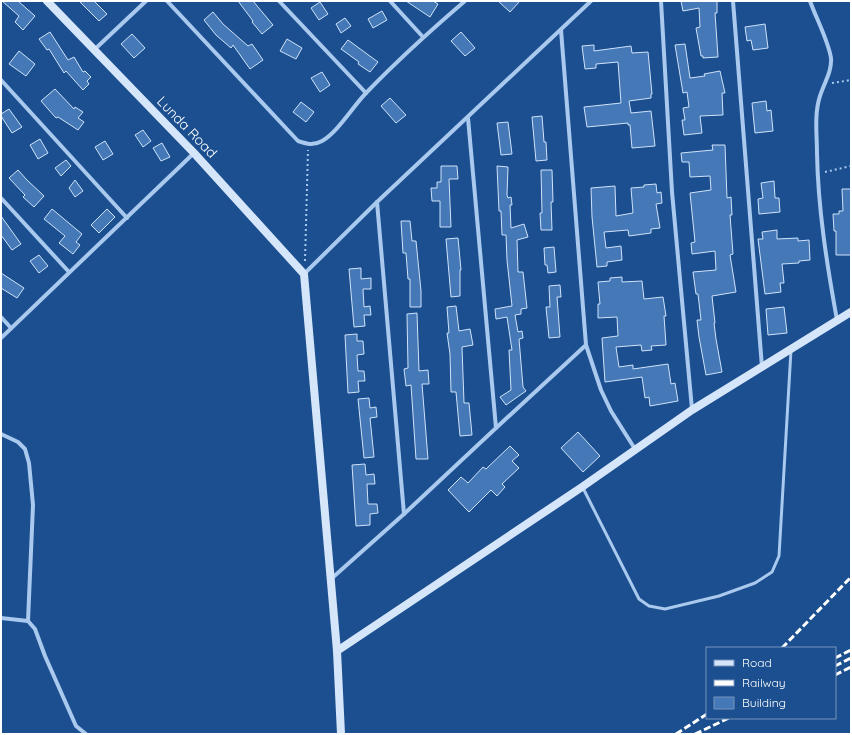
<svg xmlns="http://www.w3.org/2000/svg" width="852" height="735" font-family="Quicksand,sans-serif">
<rect width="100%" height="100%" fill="#1b4f8f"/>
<!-- building -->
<g fill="#4478b7" stroke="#cfe3fa">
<polygon points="2,1 18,1 35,16 23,30 15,22 19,16"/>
<polygon points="79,1 94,1 107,14 99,21"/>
<polygon points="238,1 253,1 273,25 262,34 252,22 253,21"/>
<polygon points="406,1 433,1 438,4 430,17"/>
<polygon points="498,1 520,1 510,12"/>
<polygon points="681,1 717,1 717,13 715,13 718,57 703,58 703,56 701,56 696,28 700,27 699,8 683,11"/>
<polygon points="320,2 328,14 319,20 311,8"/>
<polygon points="382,11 387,20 373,28 368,19"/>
<polygon points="213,12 223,24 248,46 252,44 263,60 250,69 233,45 231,48 216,35 204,20"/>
<polygon points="345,18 351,26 341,33 336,24"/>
<polygon points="765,24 768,48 753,50 751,40 747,41 745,27"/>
<polygon points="50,32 68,60 74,57 83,72 85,71 91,77 87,81 89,84 83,90 66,71 64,73 49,49 47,50 39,39"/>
<polygon points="461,32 475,48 465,56 451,41"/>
<polygon points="132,34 145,48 134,58 121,44"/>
<polygon points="287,39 302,48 296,59 280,51"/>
<polygon points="348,40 378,62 370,72 358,64 359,62 341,49"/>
<polygon points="685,44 690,78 705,76 704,74 720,71 725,93 722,93 723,115 700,116 702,133 684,135 682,120 685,120 683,108 689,107 687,92 683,93 675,45"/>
<polygon points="594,45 594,51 631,46 632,53 648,52 652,94 651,94 651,98 629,101 631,113 651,111 655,146 632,148 630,125 628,125 628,123 587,127 584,107 621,103 618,62 596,64 596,68 585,69 582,46"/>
<polygon points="19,51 35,64 26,76 9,64"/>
<polygon points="322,72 330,85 320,92 311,78"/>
<polygon points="55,89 74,109 75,107 83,112 78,118 84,122 78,130 58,117 56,118 41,101"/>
<polygon points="390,98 406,115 396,123 381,106"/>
<polygon points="766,101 767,111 771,110 773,131 755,133 752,103"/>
<polygon points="301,102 314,112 306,122 293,112"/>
<polygon points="9,109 22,127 12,133 1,116 1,114"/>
<polygon points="542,116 544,142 546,142 547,160 536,161 532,117"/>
<polygon points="508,122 512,154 501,155 497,123"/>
<polygon points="143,130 151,141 143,147 135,135"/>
<polygon points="40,139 48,153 38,159 30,145"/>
<polygon points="105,141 113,154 103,160 95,147"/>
<polygon points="162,143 170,157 161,161 153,148"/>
<polygon points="712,145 725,145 727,198 731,197 732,215 730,215 733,254 730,255 736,292 712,296 715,323 714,323 716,339 722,372 706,375 699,337 697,320 701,320 698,294 696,294 693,272 716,270 715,251 692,254 691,243 695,242 690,193 711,190 710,176 690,177 689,162 682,162 681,153 713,150"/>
<polygon points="66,160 71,166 61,176 55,168"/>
<polygon points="441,166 457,166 458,179 449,179 451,227 440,227 440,201 432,201 431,188 437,188 437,182 441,182"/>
<polygon points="497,166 508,167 507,195 508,198 511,197 512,205 510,205 511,228 524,224 528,237 517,240 518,272 523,272 527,308 521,309 521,314 515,315 518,332 522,331 523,338 519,339 523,387 526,391 506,405 500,397 511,390 509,350 512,350 507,317 496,319 495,309 512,306 507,260 506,235 502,235 501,211 499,211"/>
<polygon points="18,170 27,180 44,196 34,207 23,197 25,195 9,178"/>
<polygon points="541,170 552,170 553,202 551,202 552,230 541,230 540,213 542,213"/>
<polygon points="75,180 83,191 75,197 69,188"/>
<polygon points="774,181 775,198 779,198 780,212 759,214 758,199 763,198 761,183"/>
<polygon points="656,184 657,193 661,192 662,203 656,204 660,228 651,229 651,233 629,236 628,230 604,232 606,248 621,246 622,260 607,262 607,266 597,267 592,217 591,188 615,186 616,216 633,213 631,188 644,187 644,185"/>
<polygon points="842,189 851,189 851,255 836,255 836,231 834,231 833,214 839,214 839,211 843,211"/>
<polygon points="52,209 82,234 76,242 80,245 73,254 59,243 65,236 44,219"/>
<polygon points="107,209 115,217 99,233 91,225"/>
<polygon points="1,216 21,244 12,250 1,235"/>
<polygon points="401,221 410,221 412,241 416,241 421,291 421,307 410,307 410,279 408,279 406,253 403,253"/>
<polygon points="777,230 777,239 798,238 798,241 809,240 810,260 799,261 799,263 782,264 784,283 780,283 781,292 765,294 758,239 763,239 762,232"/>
<polygon points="458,238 461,270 460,270 460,296 451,297 446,239"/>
<polygon points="554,247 556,272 548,273 547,265 545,265 544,248"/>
<polygon points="39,255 48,266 39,273 30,261"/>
<polygon points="361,268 361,279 371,278 371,289 363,289 364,307 370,306 371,315 364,315 365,326 354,327 349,269"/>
<polygon points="1,273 24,288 17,298 1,288"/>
<polygon points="622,277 622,282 642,281 644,299 663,297 666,316 664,316 666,345 651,346 652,350 642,351 641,345 616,347 619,367 633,365 633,369 668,364 671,384 675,383 678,401 650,406 649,397 645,398 642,377 605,382 602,338 618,336 617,317 598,318 598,304 600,304 598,282 610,281 610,278"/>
<polygon points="560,285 561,297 557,297 560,337 549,338 546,307 550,307 549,286"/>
<polygon points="456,306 459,331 470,329 473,345 462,347 464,403 469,403 472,435 460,436 456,392 451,392 450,354 447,333 449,333 447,307"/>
<polygon points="784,307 787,333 768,335 766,309"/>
<polygon points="417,313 419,371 428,370 429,384 422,384 428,459 416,459 411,385 406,386 404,369 408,368 407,314"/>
<polygon points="357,334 357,341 363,341 364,354 357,355 358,371 364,371 365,381 358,381 359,392 348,393 345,335"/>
<polygon points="369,398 370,408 376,407 377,417 370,418 374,457 364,458 358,399"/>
<polygon points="578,432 600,456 583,472 561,448"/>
<polygon points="510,446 519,455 512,461 519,468 502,484 505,487 497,496 491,490 469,512 448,490 461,477 468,483 483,467 486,469"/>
<polygon points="365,464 366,475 374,474 375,484 367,484 368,504 377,504 378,513 370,514 370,525 356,526 352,465"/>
</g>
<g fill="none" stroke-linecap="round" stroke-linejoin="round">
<!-- path -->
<g stroke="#a9c9ee" stroke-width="2" stroke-dasharray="2 3" stroke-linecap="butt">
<polyline points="832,83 851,80"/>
<polyline points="825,172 851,166"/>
<polyline points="305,261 308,150"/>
</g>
<!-- lane -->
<polyline stroke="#a9c9ee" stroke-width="3" points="583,488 639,599 649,606 665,609 719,596 755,583 772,572 779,556 791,350"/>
<!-- street -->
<g stroke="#a9c9ee" stroke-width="4">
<path d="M167 1 298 141C307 144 313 146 322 141 338 132 353 106 367 92 398 60 431 30 465 1"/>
<polyline points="279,1 366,93"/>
<polyline points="390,1 423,37"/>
<polyline points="661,1 672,192 692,409"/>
<polyline points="733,1 762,367"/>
<path d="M810 1C816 18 828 40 831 58 832 72 824 83 820 96 814 114 817 135 817 153 818 209 827 265 837 320"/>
<polyline points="94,50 146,1"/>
<polyline points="1,80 127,218"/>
<polyline points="468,118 496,428 586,345 561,30"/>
<polyline points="1,198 69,272"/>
<polyline points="377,202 404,514"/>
<polyline points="304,274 377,202 591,1"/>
<polyline points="1,317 11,328"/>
<polyline points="1,338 194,153"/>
<polyline points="586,345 601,390 611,411 635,449"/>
<polyline points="1,434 18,442 25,449 29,463 33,505 28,621"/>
<polyline points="331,579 404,514 496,428"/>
<polyline points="1,618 28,621 35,629 45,656 76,726 86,734"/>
</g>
<!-- secondary -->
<g stroke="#d6e6fa" stroke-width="8">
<polyline points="47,1 194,153 304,274 337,651 341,734"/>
<polyline points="337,651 582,487 692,410 851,312"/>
</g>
<!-- rail -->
<g stroke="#fff" stroke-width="3" stroke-dasharray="7 3" stroke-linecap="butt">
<polyline points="782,648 851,577"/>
<polyline points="835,658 851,650"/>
<polyline points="835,666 851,658"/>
<polyline points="835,675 851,667"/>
<polyline points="676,734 707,714"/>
<polyline points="695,734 729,718"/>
</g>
</g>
<g text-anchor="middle" stroke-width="3.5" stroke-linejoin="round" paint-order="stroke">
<!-- street labels -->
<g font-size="14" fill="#fff" stroke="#1b4f8f">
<text transform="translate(187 127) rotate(46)" y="5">Lunda Road</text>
</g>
</g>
<!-- border -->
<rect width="852" height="735" fill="none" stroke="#ffffff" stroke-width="4"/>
<!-- legend -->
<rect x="706" y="647" width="130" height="72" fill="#1b4f8f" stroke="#7695bc"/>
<rect x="714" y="660" width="20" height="6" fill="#d6e6fa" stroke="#7695bc"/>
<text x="742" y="667" font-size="12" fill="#ffffff">Road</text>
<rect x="714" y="680" width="20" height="6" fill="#ffffff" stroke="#7695bc"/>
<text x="742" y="687" font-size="12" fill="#ffffff">Railway</text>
<rect x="714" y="697" width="20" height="12" fill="#4478b7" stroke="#7695bc"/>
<text x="742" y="707" font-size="12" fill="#ffffff">Building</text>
</svg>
